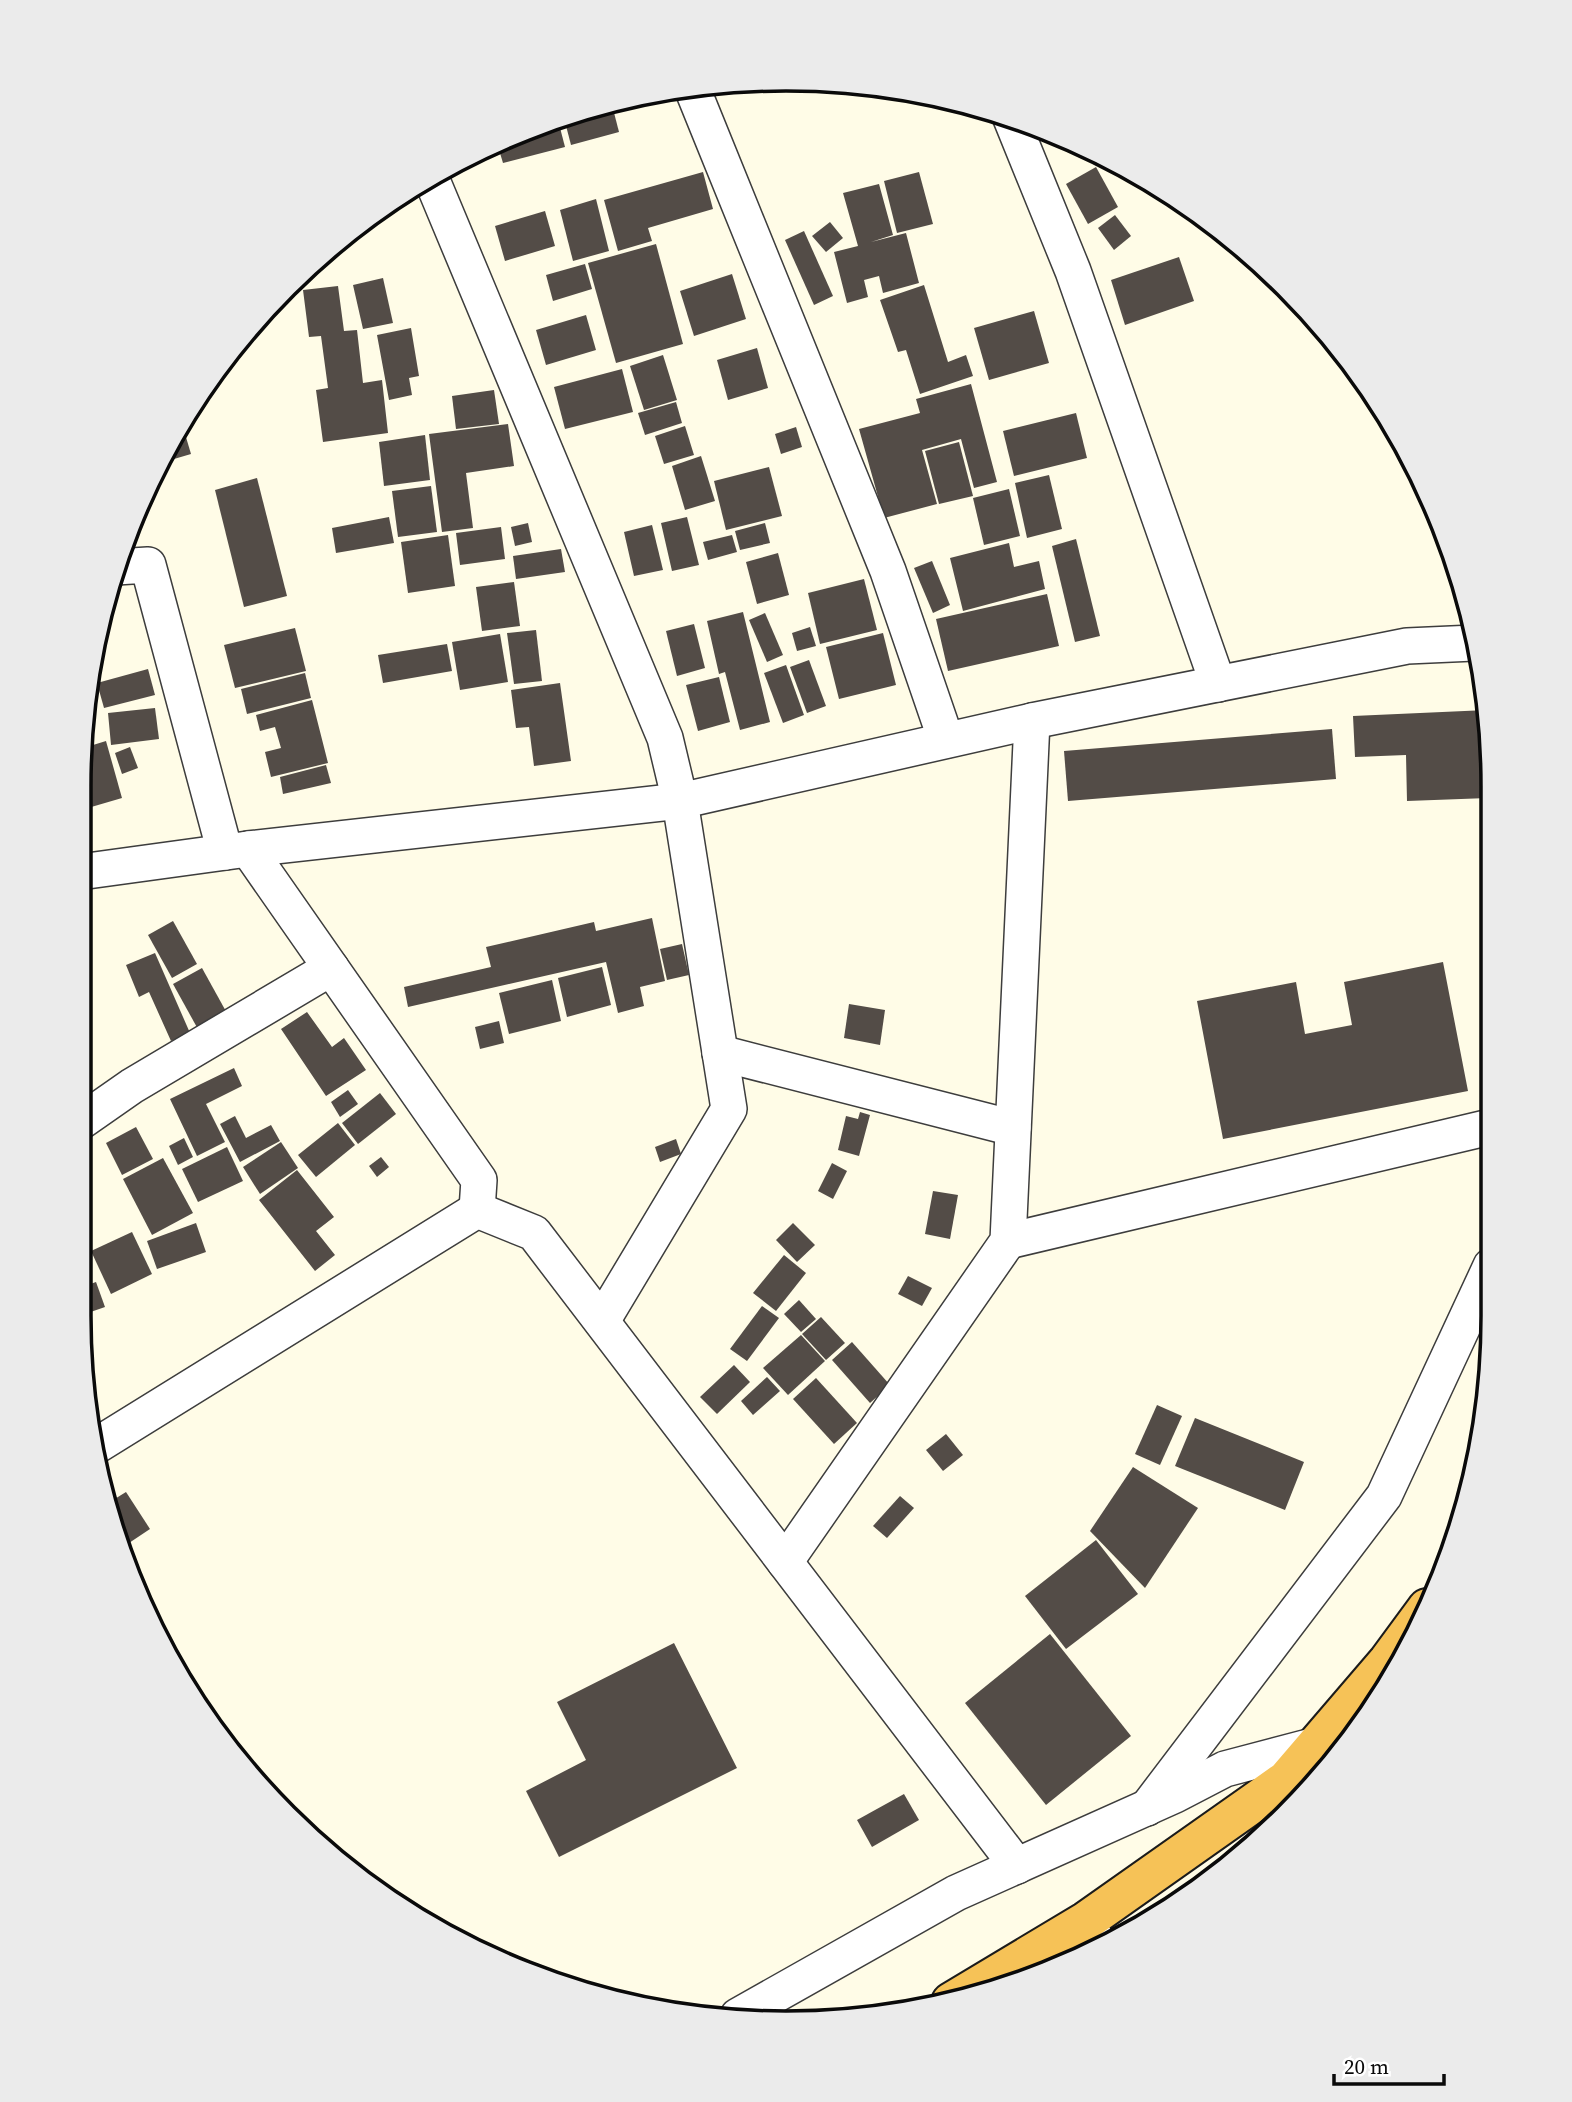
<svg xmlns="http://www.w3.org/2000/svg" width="1572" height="2102" font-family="'Source Serif 4',serif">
<rect width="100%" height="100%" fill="#fffce7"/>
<!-- building -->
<g fill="#534c47">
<polygon points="611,101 619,132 571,145 564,118"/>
<polygon points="558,120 565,147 503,163 497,143"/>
<polygon points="1096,167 1118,207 1088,224 1066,184"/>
<polygon points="703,172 713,209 648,228 652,241 618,251 604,200"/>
<polygon points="919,172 933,224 897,233 884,181"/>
<polygon points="879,184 893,235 871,242 906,233 919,283 883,293 879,276 864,280 868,297 847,303 834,252 858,246 843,193"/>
<polygon points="596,199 609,251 573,261 560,210"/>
<polygon points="545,211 555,246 505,261 495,226"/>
<polygon points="1115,215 1131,236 1114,250 1098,228"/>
<polygon points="830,222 843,238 826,252 812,236"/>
<polygon points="804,231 833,296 814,305 785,240"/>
<polygon points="656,244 683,344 616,363 588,263"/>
<polygon points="1179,257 1194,301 1125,325 1111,280"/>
<polygon points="585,264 592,289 553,301 546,275"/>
<polygon points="732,274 746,319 694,336 680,291"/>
<polygon points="383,278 393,323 363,329 353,285"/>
<polygon points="924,285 948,362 966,355 973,376 920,394 906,350 898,352 880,300"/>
<polygon points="338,286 344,331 357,330 363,383 382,380 388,433 323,442 316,390 328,388 321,336 309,337 303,290"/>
<polygon points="1034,311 1049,363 989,380 974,328"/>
<polygon points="586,315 596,350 546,365 536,330"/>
<polygon points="411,328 419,376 409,378 412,395 389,400 377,335"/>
<polygon points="757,348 768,388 728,400 717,360"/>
<polygon points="663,355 677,400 644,410 630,366"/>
<polygon points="622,369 633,412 565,429 554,387"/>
<polygon points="971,384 997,482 974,488 961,439 922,450 937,504 884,518 859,429 920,413 916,399"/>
<polygon points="494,390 499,424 456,429 452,396"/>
<polygon points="676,402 682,423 645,435 638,413"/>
<polygon points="1076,413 1087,458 1014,476 1003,431"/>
<polygon points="508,424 514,466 466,473 473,528 442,532 429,434"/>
<polygon points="685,426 694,455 664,464 655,436"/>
<polygon points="183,427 191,454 157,464 178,428"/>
<polygon points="796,427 802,447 781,454 775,434"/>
<polygon points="425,435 430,480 384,486 379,442"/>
<polygon points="959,442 973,496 939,504 925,451"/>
<polygon points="701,456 715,501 685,510 672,466"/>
<polygon points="769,467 782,516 726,530 714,481"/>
<polygon points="1049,475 1062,529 1027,538 1015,483"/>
<polygon points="257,478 287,596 244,607 215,490"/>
<polygon points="431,486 437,532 398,537 392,491"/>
<polygon points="1009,489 1020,536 984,545 973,498"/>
<polygon points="1424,491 1440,516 1441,520 1432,522"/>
<polygon points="389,517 394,543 336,553 332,528"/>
<polygon points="687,517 699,565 672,571 661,523"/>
<polygon points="528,523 532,542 515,546 511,527"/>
<polygon points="765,523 770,543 740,550 735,531"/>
<polygon points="652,525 663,570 634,576 624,532"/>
<polygon points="501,527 505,559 460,565 456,533"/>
<polygon points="448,535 455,586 408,593 401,542"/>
<polygon points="732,535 737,552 708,560 703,542"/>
<polygon points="1076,539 1100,636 1075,642 1052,546"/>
<polygon points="1009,543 1014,567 1039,561 1045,589 963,611 950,558"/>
<polygon points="561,549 565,572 516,579 513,556"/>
<polygon points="778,553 789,595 757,604 746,562"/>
<polygon points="932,561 950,605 933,613 914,568"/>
<polygon points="864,579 877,630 820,644 808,593"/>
<polygon points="514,582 520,626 482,631 476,587"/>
<polygon points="1047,594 1059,646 948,671 936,619"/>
<polygon points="743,612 770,722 740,730 725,672 719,674 707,621"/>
<polygon points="765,613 783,655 767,662 749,620"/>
<polygon points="694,624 705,668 677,676 666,631"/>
<polygon points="810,627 816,646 797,651 792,633"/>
<polygon points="295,628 306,671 235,688 224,645"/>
<polygon points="536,630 542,681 514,684 507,633"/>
<polygon points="883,633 896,685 839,699 826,647"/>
<polygon points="500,634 508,682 460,690 452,642"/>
<polygon points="447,644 452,671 383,683 378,655"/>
<polygon points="809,660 826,706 807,713 790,667"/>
<polygon points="786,665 804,715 783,723 764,673"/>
<polygon points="148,669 155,695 104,708 97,683"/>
<polygon points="305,673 311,698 247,714 241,689"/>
<polygon points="719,677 730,722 698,731 686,685"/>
<polygon points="560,683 571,761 534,766 529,727 516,728 511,690"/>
<polygon points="312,700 328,763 271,777 265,752 281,748 275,727 260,731 256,715"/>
<polygon points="155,708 159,739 111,745 108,713"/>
<polygon points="1487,710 1488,798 1407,801 1406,755 1355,757 1353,716"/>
<polygon points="1332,729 1336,779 1068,801 1064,751"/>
<polygon points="106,741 122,798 81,810 80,749"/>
<polygon points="130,747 138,768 122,774 115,753"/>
<polygon points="326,765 331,783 283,794 280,777"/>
<polygon points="652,918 665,981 640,987 644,1006 618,1013 606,962 408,1007 404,987 491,967 486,947 594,922 596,931"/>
<polygon points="173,921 197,964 172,978 148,935"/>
<polygon points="682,944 689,975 667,980 660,949"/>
<polygon points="155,953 190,1033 171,1041 149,992 139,997 126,965"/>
<polygon points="1443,962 1468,1091 1223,1139 1197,1001 1296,982 1305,1034 1352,1025 1344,982"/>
<polygon points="602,967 611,1005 567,1017 558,978"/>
<polygon points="202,968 228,1015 199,1031 173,984"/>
<polygon points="552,980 561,1021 509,1034 499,993"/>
<polygon points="849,1004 885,1010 880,1045 844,1038"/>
<polygon points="307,1012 332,1047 344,1038 366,1070 326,1096 281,1029"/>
<polygon points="499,1021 504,1043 480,1049 475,1027"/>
<polygon points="234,1068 242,1086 206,1104 225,1142 197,1156 170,1099"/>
<polygon points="348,1090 358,1104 340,1117 331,1102"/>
<polygon points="380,1093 396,1114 358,1144 342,1123"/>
<polygon points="860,1112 870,1115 859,1156 838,1150 846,1116 858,1119"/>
<polygon points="235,1116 246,1138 271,1125 280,1141 240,1162 220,1124"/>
<polygon points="338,1123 355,1145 316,1177 298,1155"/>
<polygon points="136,1127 153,1159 122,1175 106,1143"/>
<polygon points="184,1138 193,1157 178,1165 169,1146"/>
<polygon points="676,1139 681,1154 660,1162 655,1147"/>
<polygon points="281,1142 298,1168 260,1194 243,1167"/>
<polygon points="227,1147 243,1181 198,1202 182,1169"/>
<polygon points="381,1157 389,1167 377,1177 369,1166"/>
<polygon points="163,1158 193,1213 152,1235 123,1179"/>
<polygon points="832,1163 847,1171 833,1199 818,1191"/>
<polygon points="297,1170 334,1217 316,1231 335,1255 315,1271 259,1200"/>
<polygon points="933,1191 958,1195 950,1239 925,1234"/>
<polygon points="196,1223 206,1252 157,1269 147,1241"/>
<polygon points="793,1223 815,1245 797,1262 776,1240"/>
<polygon points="132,1232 152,1274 111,1294 91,1251"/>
<polygon points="784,1255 806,1273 776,1311 753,1293"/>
<polygon points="908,1276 932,1288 922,1306 898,1294"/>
<polygon points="96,1282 105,1307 79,1316 79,1288"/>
<polygon points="799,1300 816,1319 801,1332 784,1314"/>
<polygon points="762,1306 779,1318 747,1361 730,1349"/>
<polygon points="821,1317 845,1343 826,1360 802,1334"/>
<polygon points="801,1335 825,1361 788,1395 763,1368"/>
<polygon points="852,1342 890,1385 870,1403 832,1360"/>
<polygon points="734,1365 750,1382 717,1414 700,1397"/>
<polygon points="767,1377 780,1391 753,1415 741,1401"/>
<polygon points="816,1378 857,1423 834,1444 793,1399"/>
<polygon points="1157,1405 1182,1416 1160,1465 1135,1454"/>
<polygon points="1195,1418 1304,1462 1285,1510 1175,1466"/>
<polygon points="946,1434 963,1455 943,1471 926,1450"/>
<polygon points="1133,1467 1198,1508 1145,1588 1090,1531"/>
<polygon points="126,1492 150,1529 123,1547 105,1505"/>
<polygon points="900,1496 914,1508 887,1538 873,1526"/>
<polygon points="1096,1540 1138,1594 1066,1649 1025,1596"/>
<polygon points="1050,1634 1131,1736 1046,1805 965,1703"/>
<polygon points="674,1643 737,1768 559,1857 526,1791 586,1760 557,1702"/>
<polygon points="904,1794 919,1820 872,1847 857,1820"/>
</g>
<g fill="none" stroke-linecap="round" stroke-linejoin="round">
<!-- minor casing -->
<g stroke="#3d3d3d" stroke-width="38">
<g id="minor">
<polyline points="692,88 888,571 946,740"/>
<polyline points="1010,116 1073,271 1218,684"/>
<polyline points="434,185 665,738 680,801 729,1109 602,1321"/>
<polyline points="116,567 148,565 225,852"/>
<polyline points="248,849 479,1180 477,1210"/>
<polyline points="80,872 248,849 680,801 1032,721 1407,646 1474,643"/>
<polyline points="720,1053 1013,1128"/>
<polyline points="79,1123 132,1086 331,968"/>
<polyline points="1008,1241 1490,1127"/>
<polyline points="96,1446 477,1210 534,1233 1017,1866"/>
<polyline points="785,1562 1008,1241 1032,721"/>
<polyline points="1147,1808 1384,1496 1491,1266"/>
<polyline points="1086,1921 1099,1945"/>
<polyline points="738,2016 956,1893 1175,1795 1225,1769 1316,1745"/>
</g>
</g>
<!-- trunk casing -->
<g stroke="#1b1b1b" stroke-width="42">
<polyline id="trunk" points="951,2002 1086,1921 1286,1780 1388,1661 1427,1608"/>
</g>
<!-- minor -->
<use href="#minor" stroke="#fff" stroke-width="35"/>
<!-- trunk -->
<use href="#trunk" stroke="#f6c257" stroke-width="38"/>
</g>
<!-- crop -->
<path d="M0 0H1572V2102H0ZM786 91H786A695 695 0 0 1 1481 786V1316A695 695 0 0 1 786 2011H786A695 695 0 0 1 91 1316V786A695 695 0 0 1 786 91Z" fill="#ebebeb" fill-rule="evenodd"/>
<path fill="none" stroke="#0a0a0a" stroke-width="3.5" d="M786 91H786A695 695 0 0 1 1481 786V1316A695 695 0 0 1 786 2011H786A695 695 0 0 1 91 1316V786A695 695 0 0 1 786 91Z"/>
<!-- scale -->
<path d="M1334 2074v10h110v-10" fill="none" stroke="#0a0a0a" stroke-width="3.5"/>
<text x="1344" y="2074" font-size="21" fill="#0a0a0a" stroke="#ffffff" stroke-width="5" paint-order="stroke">20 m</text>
</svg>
